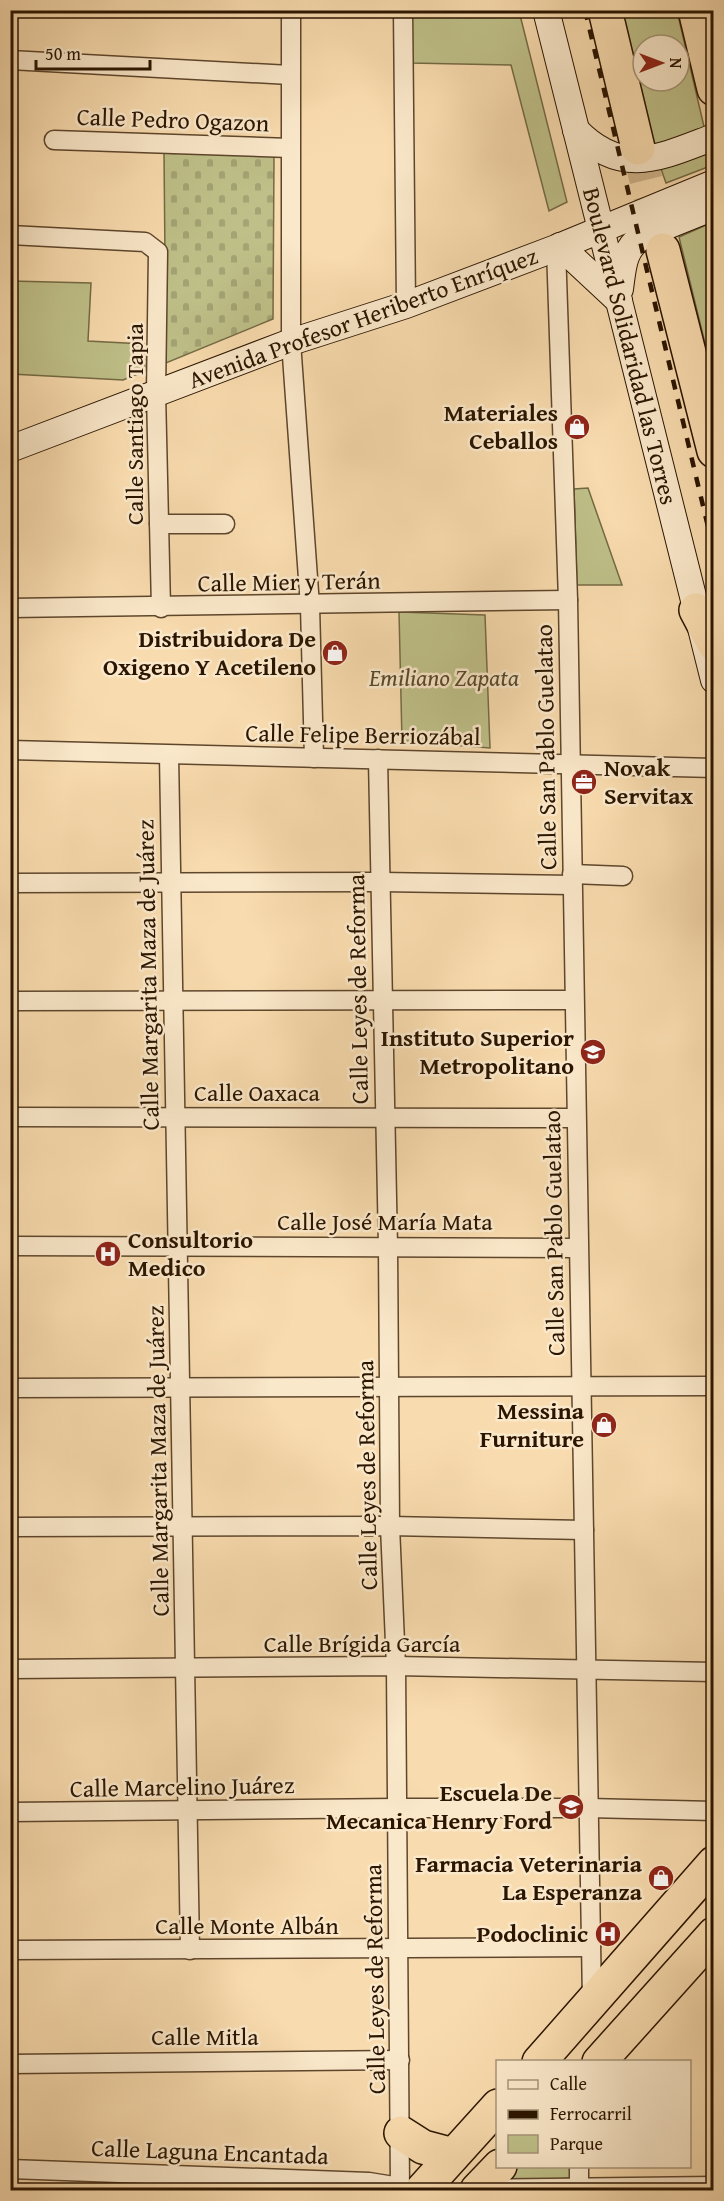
<svg xmlns="http://www.w3.org/2000/svg" width="724" height="2201" font-family="'Gentium Book Plus',serif">
<defs>
<pattern id="cemetery-stones" width="16" height="16" patternUnits="userSpaceOnUse" patternTransform="scale(1.5)"><rect width="16" height="16" fill="#bfc089"/><path d="M2 7V4a2 2 0 0 1 4 0v3zM10 15v-3a2 2 0 0 1 4 0v3z" fill="#a4a474"/></pattern>
</defs>
<rect width="100%" height="100%" fill="#f8dbae"/>
<filter id="stains"><feTurbulence type="fractalNoise" baseFrequency=".00333" numOctaves="4"/><feColorMatrix values="0 0 0 0 .2 0 0 0 0 .09 0 0 0 0 .02 0 0 0 .5 -.17"/></filter>
<radialGradient id="worn" r=".72"><stop offset=".6" stop-color="#630" stop-opacity="0"/><stop offset="1" stop-color="#630" stop-opacity=".3"/></radialGradient>
<!-- green -->
<g fill="#bfc089" stroke="#756a44" stroke-width="1.5" fill-rule="evenodd">
<polygon points="409,11 519,11 567,202 549,211 511,65 410,63"/>
<path d="M621 11H677L713 165 666 183 653 146ZM643 45H679V81H643Z"/>
<polygon points="713,222 713,376 679,237"/>
<polygon points="11,281 91,283 88,341 144,344 145,371 123,380 11,374"/>
<polygon points="588,488 622,585 577,585 574,489"/>
<polygon points="399,612 485,615 490,748 402,741"/>
<polygon points="517,2167 570,2167 570,2178 502,2182"/>
</g>
<!-- cemetery -->
<polygon fill="url(#cemetery-stones)" stroke="#756a44" stroke-width="1.5" points="164,152 274,155 273,319 166,363"/>
<g fill="none" stroke-linecap="round" stroke-linejoin="round">
<!-- highway-tunnel -->
<polyline stroke="#cfb38b" stroke-width="33" stroke-dasharray="33 16" stroke-linecap="butt" points="638,148 661,240"/>
<!-- street casing -->
<g stroke="#5e462c" stroke-width="21">
<g id="street">
<polyline points="291,10 291,342 310,606 314,758"/>
<polyline points="403,10 406,305"/>
<polyline points="10,60 290,75"/>
<polyline points="54,140 290,148"/>
<polyline points="10,235 145,242 158,252 156,393 161,608"/>
<polyline points="556,248 568,600 592,2000"/>
<polyline points="159,524 225,524"/>
<polyline points="10,608 568,600"/>
<polyline points="10,750 714,768"/>
<polyline points="169,755 190,1950"/>
<polyline points="378,759 388,1247 390,1526 396,1666 400,2190"/>
<polyline points="572,874 623,876"/>
<polyline points="10,883 381,882 572,885"/>
<polyline points="10,1001 574,1000"/>
<polyline points="10,1117 576,1118"/>
<polyline points="10,1246 578,1248"/>
<polyline points="10,1388 714,1386"/>
<polyline points="10,1527 390,1526 584,1530"/>
<polyline points="10,1669 396,1666 714,1672"/>
<polyline points="10,1812 397,1808 588,1808 714,1811"/>
<polyline points="10,1950 591,1947"/>
<polyline points="10,2064 400,2060"/>
<polyline points="579,2166 579,2190"/>
<polyline points="10,2169 369,2182 400,2187 406,2190"/>
<polyline points="478,2189 714,2186"/>
</g>
</g>
<!-- secondary casing -->
<g stroke="#2b1500" stroke-width="28">
<g id="secondary">
<polyline points="546,10 714,680"/>
<path d="M576 130C622 178 661 157 714 137"/>
<polyline points="560,246 619,301"/>
<path d="M620 289C623 267 623 250 642 236L714 207"/>
<polyline points="10,449 291,342 406,305 556,248 714,183"/>
</g>
</g>
<!-- highway casing -->
<g stroke="#2b1500" stroke-width="36">
<g id="highway">
<polyline points="605,10 638,148"/>
<polyline points="695,10 714,89"/>
<polyline points="663,250 714,451"/>
<polyline points="696,610 714,644"/>
<polyline points="539,2062 714,1863"/>
<polyline points="599,2062 714,1934"/>
<polyline points="401,2133 423,2147 453,2155"/>
<polyline points="422,2190 498,2106"/>
<polyline points="477,2190 500,2166"/>
</g>
</g>
<!-- street -->
<use href="#street" stroke="#fae8ca" stroke-width="18"/>
<!-- secondary -->
<use href="#secondary" stroke="#fae8ca" stroke-width="26"/>
<!-- highway -->
<use href="#highway" stroke="#f8dbae" stroke-width="33"/>
<!-- rail -->
<polyline stroke="#2b1500" stroke-width="4.5" stroke-dasharray="10 10" stroke-linecap="butt" points="585,10 714,552"/>
</g>
<!-- icons -->
<defs>
<g id="shop-disc" transform="scale(1.35)"><circle r="9.5" fill="#8f2418" stroke="#fae8ca"/><path d="M-5-2.5h2.3a2.7 3.5 0 0 1 5.4 0H5L5.5 6h-11ZM-1.5-2.5h3a1.5 2.3 0 0 0-3 0Z" fill="#fff"/></g>
<g id="office-disc" transform="scale(1.35)"><circle r="9.5" fill="#8f2418" stroke="#fae8ca"/><path d="M-6-3h4V-5.5h4V-3h4V5H-6ZM-1-4.5V-3h2v-1.5ZM-6 0V1H6V0Z" fill="#fff"/></g>
<g id="school-disc" transform="scale(1.35)"><circle r="9.5" fill="#8f2418" stroke="#fae8ca"/><path d="M0-5L7-2L0 1L-7-2ZM-4 1L0 2.5L4 1V4Q0 6-4 4Z" fill="#fff"/></g>
<g id="hospital-disc" transform="scale(1.35)"><circle r="9.5" fill="#8f2418" stroke="#fae8ca"/><path d="M-5-5h3v3.5h4V-5h3V5h-3V1.5h-4V5h-3Z" fill="#fff"/></g>
<g id="university-disc" transform="scale(1.35)"><circle r="9.5" fill="#8f2418" stroke="#fae8ca"/><path d="M0-5L7-2L0 1L-7-2ZM-4 1L0 2.5L4 1V4Q0 6-4 4Z" fill="#fff"/></g>
</defs>
<g fill-rule="evenodd">
<use href="#shop-disc" x="577" y="427"/>
<use href="#shop-disc" x="335" y="653"/>
<use href="#office-disc" x="584" y="782"/>
<use href="#school-disc" x="593" y="1052"/>
<use href="#hospital-disc" x="108" y="1254"/>
<use href="#shop-disc" x="604" y="1425"/>
<use href="#university-disc" x="571" y="1807"/>
<use href="#shop-disc" x="661" y="1878"/>
<use href="#hospital-disc" x="608" y="1934"/>
</g>
<g text-anchor="middle" stroke-width="5" stroke-linejoin="round" paint-order="stroke">
<!-- street labels -->
<g font-size="24" fill="#2b1500" stroke="#fae8ca">
<text transform="translate(173 120) rotate(2)" y="8">Calle Pedro Ogazon</text>
<text transform="translate(363 318) rotate(-20)" y="8">Avenida Profesor Heriberto Enríquez</text>
<text transform="translate(630 346) rotate(76)" y="8">Boulevard Solidaridad las Torres</text>
<text transform="translate(135 424) rotate(-90)" y="8">Calle Santiago Tapia</text>
<text transform="translate(289 582) rotate(-1)" y="8">Calle Mier y Terán</text>
<text transform="translate(363 735) rotate(1)" y="8">Calle Felipe Berriozábal</text>
<text transform="translate(546 747) rotate(-91)" y="8">Calle San Pablo Guelatao</text>
<text transform="translate(148 975) rotate(-91)" y="8">Calle Margarita Maza de Juárez</text>
<text transform="translate(358 989) rotate(-91)" y="8">Calle Leyes de Reforma</text>
<text x="257" y="1101">Calle Oaxaca</text>
<text x="385" y="1230">Calle José María Mata</text>
<text transform="translate(554 1233) rotate(-91)" y="8">Calle San Pablo Guelatao</text>
<text transform="translate(158 1461) rotate(-91)" y="8">Calle Margarita Maza de Juárez</text>
<text transform="translate(367 1475) rotate(-91)" y="8">Calle Leyes de Reforma</text>
<text x="362" y="1652">Calle Brígida García</text>
<text transform="translate(182 1787) rotate(-1)" y="8">Calle Marcelino Juárez</text>
<text x="247" y="1934">Calle Monte Albán</text>
<text transform="translate(375 1979) rotate(-91)" y="8">Calle Leyes de Reforma</text>
<text x="205" y="2045">Calle Mitla</text>
<text transform="translate(210 2152) rotate(2)" y="8">Calle Laguna Encantada</text>
</g>
<!-- poi labels -->
<g font-size="24" font-weight="bold" fill="#2b1500" stroke="#fae8ca" text-anchor="end">
<text x="558" y="421">Materiales<tspan x="558" dy="28">Ceballos</tspan></text>
<text x="316" y="647">Distribuidora De<tspan x="316" dy="28">Oxigeno Y Acetileno</tspan></text>
<text x="604" y="776" text-anchor="start">Novak<tspan x="604" dy="28">Servitax</tspan></text>
<text x="574" y="1046">Instituto Superior<tspan x="574" dy="28">Metropolitano</tspan></text>
<text x="128" y="1248" text-anchor="start">Consultorio<tspan x="128" dy="28">Medico</tspan></text>
<text x="584" y="1419">Messina<tspan x="584" dy="28">Furniture</tspan></text>
<text x="552" y="1801">Escuela De<tspan x="552" dy="28">Mecanica Henry Ford</tspan></text>
<text x="642" y="1872">Farmacia Veterinaria<tspan x="642" dy="28">La Esperanza</tspan></text>
<text x="588" y="1942">Podoclinic</text>
</g>
<!-- park labels -->
<g font-size="24" font-style="italic" fill="#574829" stroke="#fae8ca">
<text x="444" y="686">Emiliano Zapata</text>
</g>
</g>
<!-- margin -->
<rect width="724" height="2201" fill="none" stroke="#f8dbae" stroke-width="36"/>
<rect x="12" y="12" width="700" height="2177" fill="none" stroke="#2b1500" stroke-width="3"/>
<rect x="18" y="18" width="688" height="2165" fill="none" stroke="#2b1500" stroke-width="1.5"/>
<!-- legend -->
<rect x="496" y="2060" width="195" height="108" fill="#fae8ca" stroke="#a79479" stroke-width="1.5"/>
<rect x="508" y="2080" width="30" height="9" fill="#fae8ca" stroke="#a79479" stroke-width="1.5"/>
<text x="550" y="2090" font-size="18" fill="#2b1500">Calle</text>
<rect x="508" y="2110" width="30" height="9" fill="#2b1500" stroke="#a79479" stroke-width="1.5"/>
<text x="550" y="2120" font-size="18" fill="#2b1500">Ferrocarril</text>
<rect x="508" y="2135" width="30" height="18" fill="#bfc089" stroke="#a79479" stroke-width="1.5"/>
<text x="550" y="2150" font-size="18" fill="#2b1500">Parque</text>
<!-- north arrow -->
<g transform="translate(661 63) rotate(90)"><circle r="28" fill="#fae8ca" stroke="#a79479" stroke-width="1.5"/>
<path d="M0-4.5L10 22L0 15L-10 22Z" fill="#8f2418"/>
<text y="-9" font-size="16" font-weight="bold" text-anchor="middle" fill="#2b1500">N</text>
</g>
<!-- scale -->
<path d="M36 60v9h114v-9" fill="none" stroke="#2b1500" stroke-width="3"/>
<text x="45" y="60" font-size="18" fill="#2b1500" stroke="#fae8ca" stroke-width="4.5" paint-order="stroke">50 m</text>
<rect width="100%" height="100%" filter="url(#stains)"/>
<rect width="100%" height="100%" fill="url(#worn)"/>
</svg>
